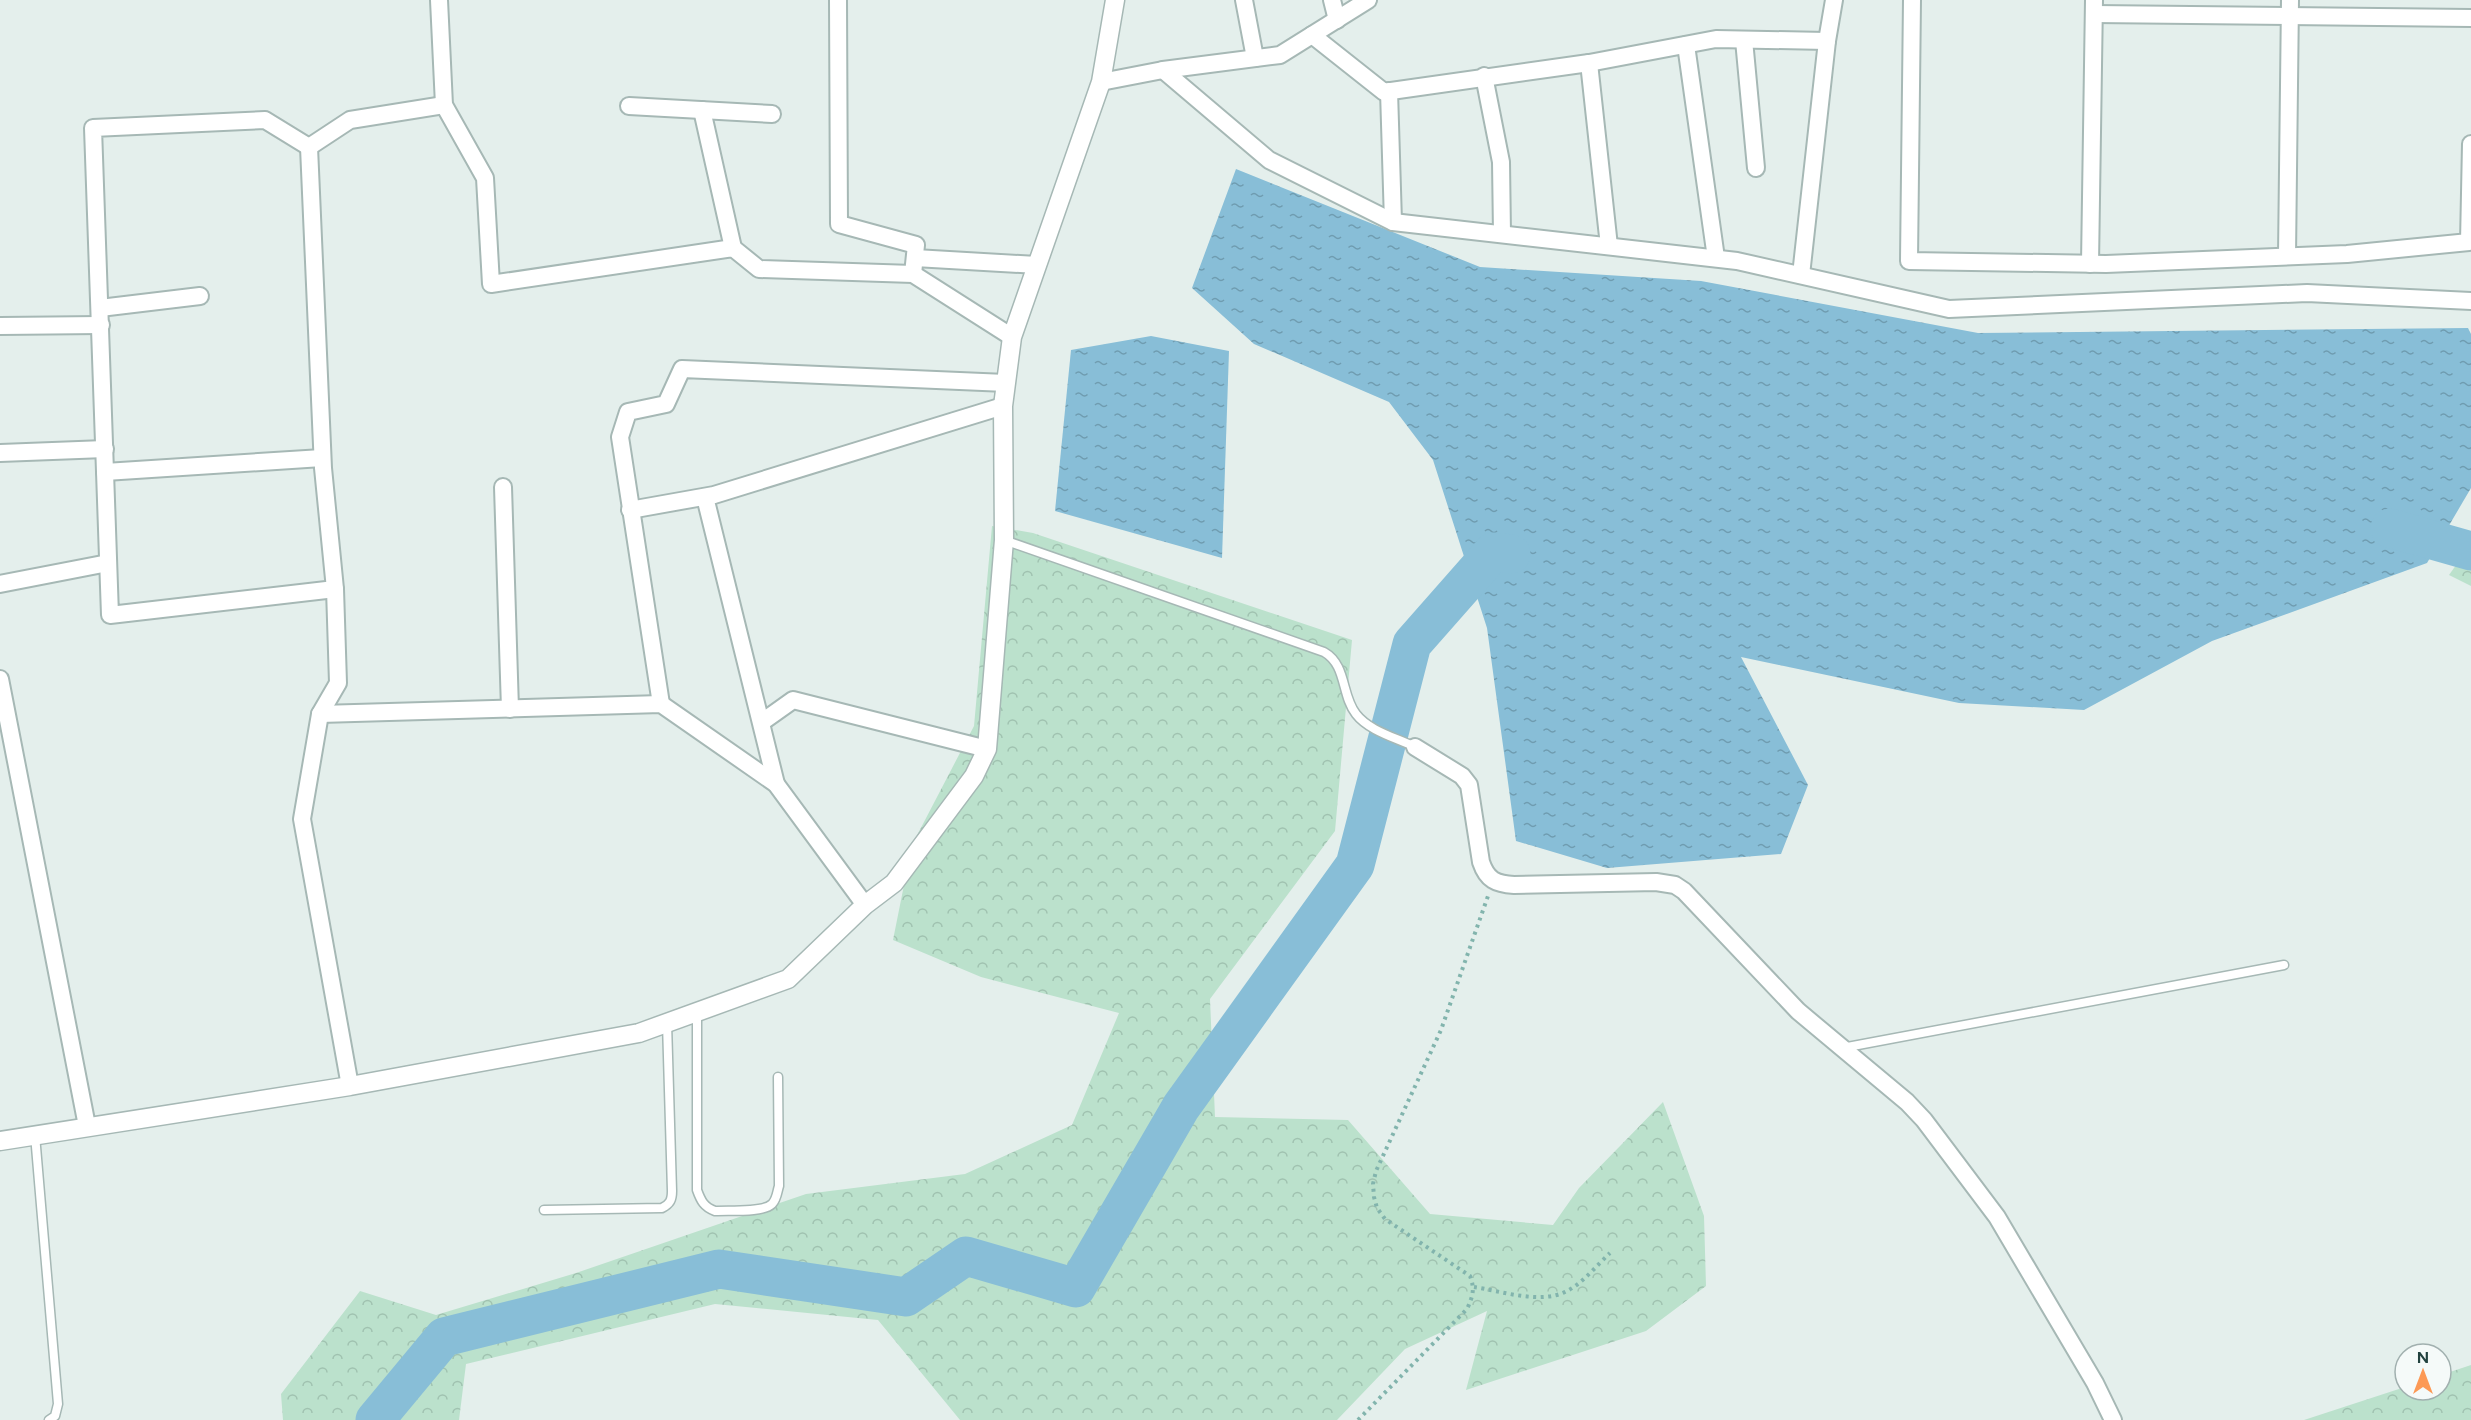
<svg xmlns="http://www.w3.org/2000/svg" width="2471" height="1420" font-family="Figtree,sans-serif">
<defs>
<pattern id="forest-crowns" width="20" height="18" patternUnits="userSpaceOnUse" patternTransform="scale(1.5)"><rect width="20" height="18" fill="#bbe1cc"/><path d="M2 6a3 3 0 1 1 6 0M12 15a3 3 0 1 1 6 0" fill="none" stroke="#a0c2b0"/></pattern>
<pattern id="water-ripples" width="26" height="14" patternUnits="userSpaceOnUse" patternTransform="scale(1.5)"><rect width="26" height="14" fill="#88bed7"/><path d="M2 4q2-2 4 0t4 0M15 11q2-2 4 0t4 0" fill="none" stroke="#6f9cb0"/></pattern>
</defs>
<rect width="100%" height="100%" fill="#e4efec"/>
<!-- forest -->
<g fill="url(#forest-crowns)">
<polygon points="992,526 1033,533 1352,640 1335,831 1210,999 1215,1117 1348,1120 1430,1214 1553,1225 1579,1188 1663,1102 1704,1216 1706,1286 1646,1331 1466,1390 1487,1311 1405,1349 1337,1420 960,1420 878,1320 715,1304 466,1364 459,1420 283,1420 281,1394 360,1291 436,1315 576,1273 806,1194 965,1174 1072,1125 1119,1013 981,977 893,940 912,845 974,726"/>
<polygon points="2471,544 2471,586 2449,575"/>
<polygon points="2471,1365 2471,1420 2304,1420 2405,1387 2405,1390 2441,1390 2441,1375"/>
</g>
<!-- water -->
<g fill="url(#water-ripples)">
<polygon points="1236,169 1480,267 1701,281 1978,333 2468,328 2471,334 2471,488 2427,563 2212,641 2084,710 1959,703 1741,657 1808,785 1781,854 1607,868 1516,841 1487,628 1433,460 1389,402 1254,344 1192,288"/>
<polygon points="1151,336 1229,351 1222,558 1055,511 1071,350"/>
</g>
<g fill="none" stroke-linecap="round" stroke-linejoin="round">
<!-- river -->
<g stroke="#88bed7" stroke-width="39">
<polyline points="2390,528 2471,551"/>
<polyline points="375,1420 444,1337 719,1269 906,1297 966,1256 1076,1288 1181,1107 1355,865 1412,644 1493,552 1511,554"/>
</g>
<!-- service casing -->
<g stroke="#a6b8b5" stroke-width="11">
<g id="service">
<path d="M1004 540 1324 652C1347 665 1341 695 1356 714 1369 731 1397 738 1415 747"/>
<path d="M697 1012V1190C701 1201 704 1207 715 1211 728 1210 763 1213 772 1204 777 1199 777 1192 779 1186L778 1077"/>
<polyline points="1842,1048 2284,965"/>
<polyline points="35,1135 58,1404 55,1416 49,1420"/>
<path d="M544 1210 662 1208C670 1204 672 1200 672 1191L667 1023"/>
</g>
</g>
<!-- minor casing -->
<g stroke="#a6b8b5" stroke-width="20">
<g id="minor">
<polyline points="439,0 444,105 485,178 491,284 733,248 759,269 913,274 1012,337"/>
<polyline points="838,0 839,224 916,245 913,274"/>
<polyline points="1244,0 1255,58"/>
<polyline points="1332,0 1337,20"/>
<polyline points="1912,0 1909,261 2106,264 2347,254 2469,242 2471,144"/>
<polyline points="2094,14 2471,18"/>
<polyline points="1312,35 1384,92 1589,63 1716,39 1827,41"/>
<polyline points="1744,40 1756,168"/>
<polyline points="1686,45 1716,258"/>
<polyline points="1589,63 1609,246"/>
<polyline points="1163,70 1269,160 1393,222 1737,261 1949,309 2307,293 2471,301"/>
<polyline points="1484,76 1501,162 1502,234"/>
<polyline points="1101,82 1163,70 1280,55 1368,0"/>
<polyline points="1389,91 1393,222"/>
<polyline points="629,106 772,114"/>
<polyline points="702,110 733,248"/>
<polyline points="309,147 323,468 335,589 338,683 320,714 302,819 350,1086"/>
<polyline points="309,147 265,120 93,128 110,615 335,589"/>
<polyline points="309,147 350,120 444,105"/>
<polyline points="2287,256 2290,0"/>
<polyline points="915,258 1037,265"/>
<polyline points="2090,264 2094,0"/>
<polyline points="1801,275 1827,41 1834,0"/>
<polyline points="100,308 200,296"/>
<polyline points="0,326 101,325"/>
<polyline points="0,453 105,449"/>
<polyline points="105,472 322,458"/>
<polyline points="503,487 510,709"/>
<polyline points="705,497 776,784"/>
<polyline points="630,510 714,495 1003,406"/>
<polyline points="0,584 108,563"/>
<polyline points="0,679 87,1126"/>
<polyline points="661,704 620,437 628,412 666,404 682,369 1006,383"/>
<polyline points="320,714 661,704 776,784 865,905"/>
<polyline points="762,722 793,700 987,749"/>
<path d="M1415 747 1462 776 1469 785 1481 862C1487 880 1496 884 1514 885L1656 882 1675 885 1684 891 1798 1011 1907 1102 1924 1120 1997 1217 2095 1383 2113 1420"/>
</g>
</g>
<!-- tertiary casing -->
<g stroke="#a6b8b5" stroke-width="21">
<polyline id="tertiary" points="0,1141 350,1086 639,1033 788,979 865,905 894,883 974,776 987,749 1004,540 1003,406 1012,337 1101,82 1115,0"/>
</g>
<!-- path -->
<g stroke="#82b4ad" stroke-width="4" stroke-dasharray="3 4.5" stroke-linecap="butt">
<path d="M1474 1287C1501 1291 1541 1305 1567 1291 1583 1283 1597 1265 1610 1253"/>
<path d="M1358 1420 1467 1309C1473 1296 1475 1289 1470 1276L1385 1219 1377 1208 1374 1197 1373 1184 1376 1171 1441 1030 1488 896"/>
</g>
<!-- service -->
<use href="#service" stroke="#fff" stroke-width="8"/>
<!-- minor -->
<use href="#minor" stroke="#fff" stroke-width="16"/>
<!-- tertiary -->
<use href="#tertiary" stroke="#fff" stroke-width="18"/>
</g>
<!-- north arrow -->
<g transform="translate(2423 1372)"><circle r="28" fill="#f5faf9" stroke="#a1b0af" stroke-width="1.5"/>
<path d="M0-4.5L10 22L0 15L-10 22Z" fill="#fc9955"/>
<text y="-9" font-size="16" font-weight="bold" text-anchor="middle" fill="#22423f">N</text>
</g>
</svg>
